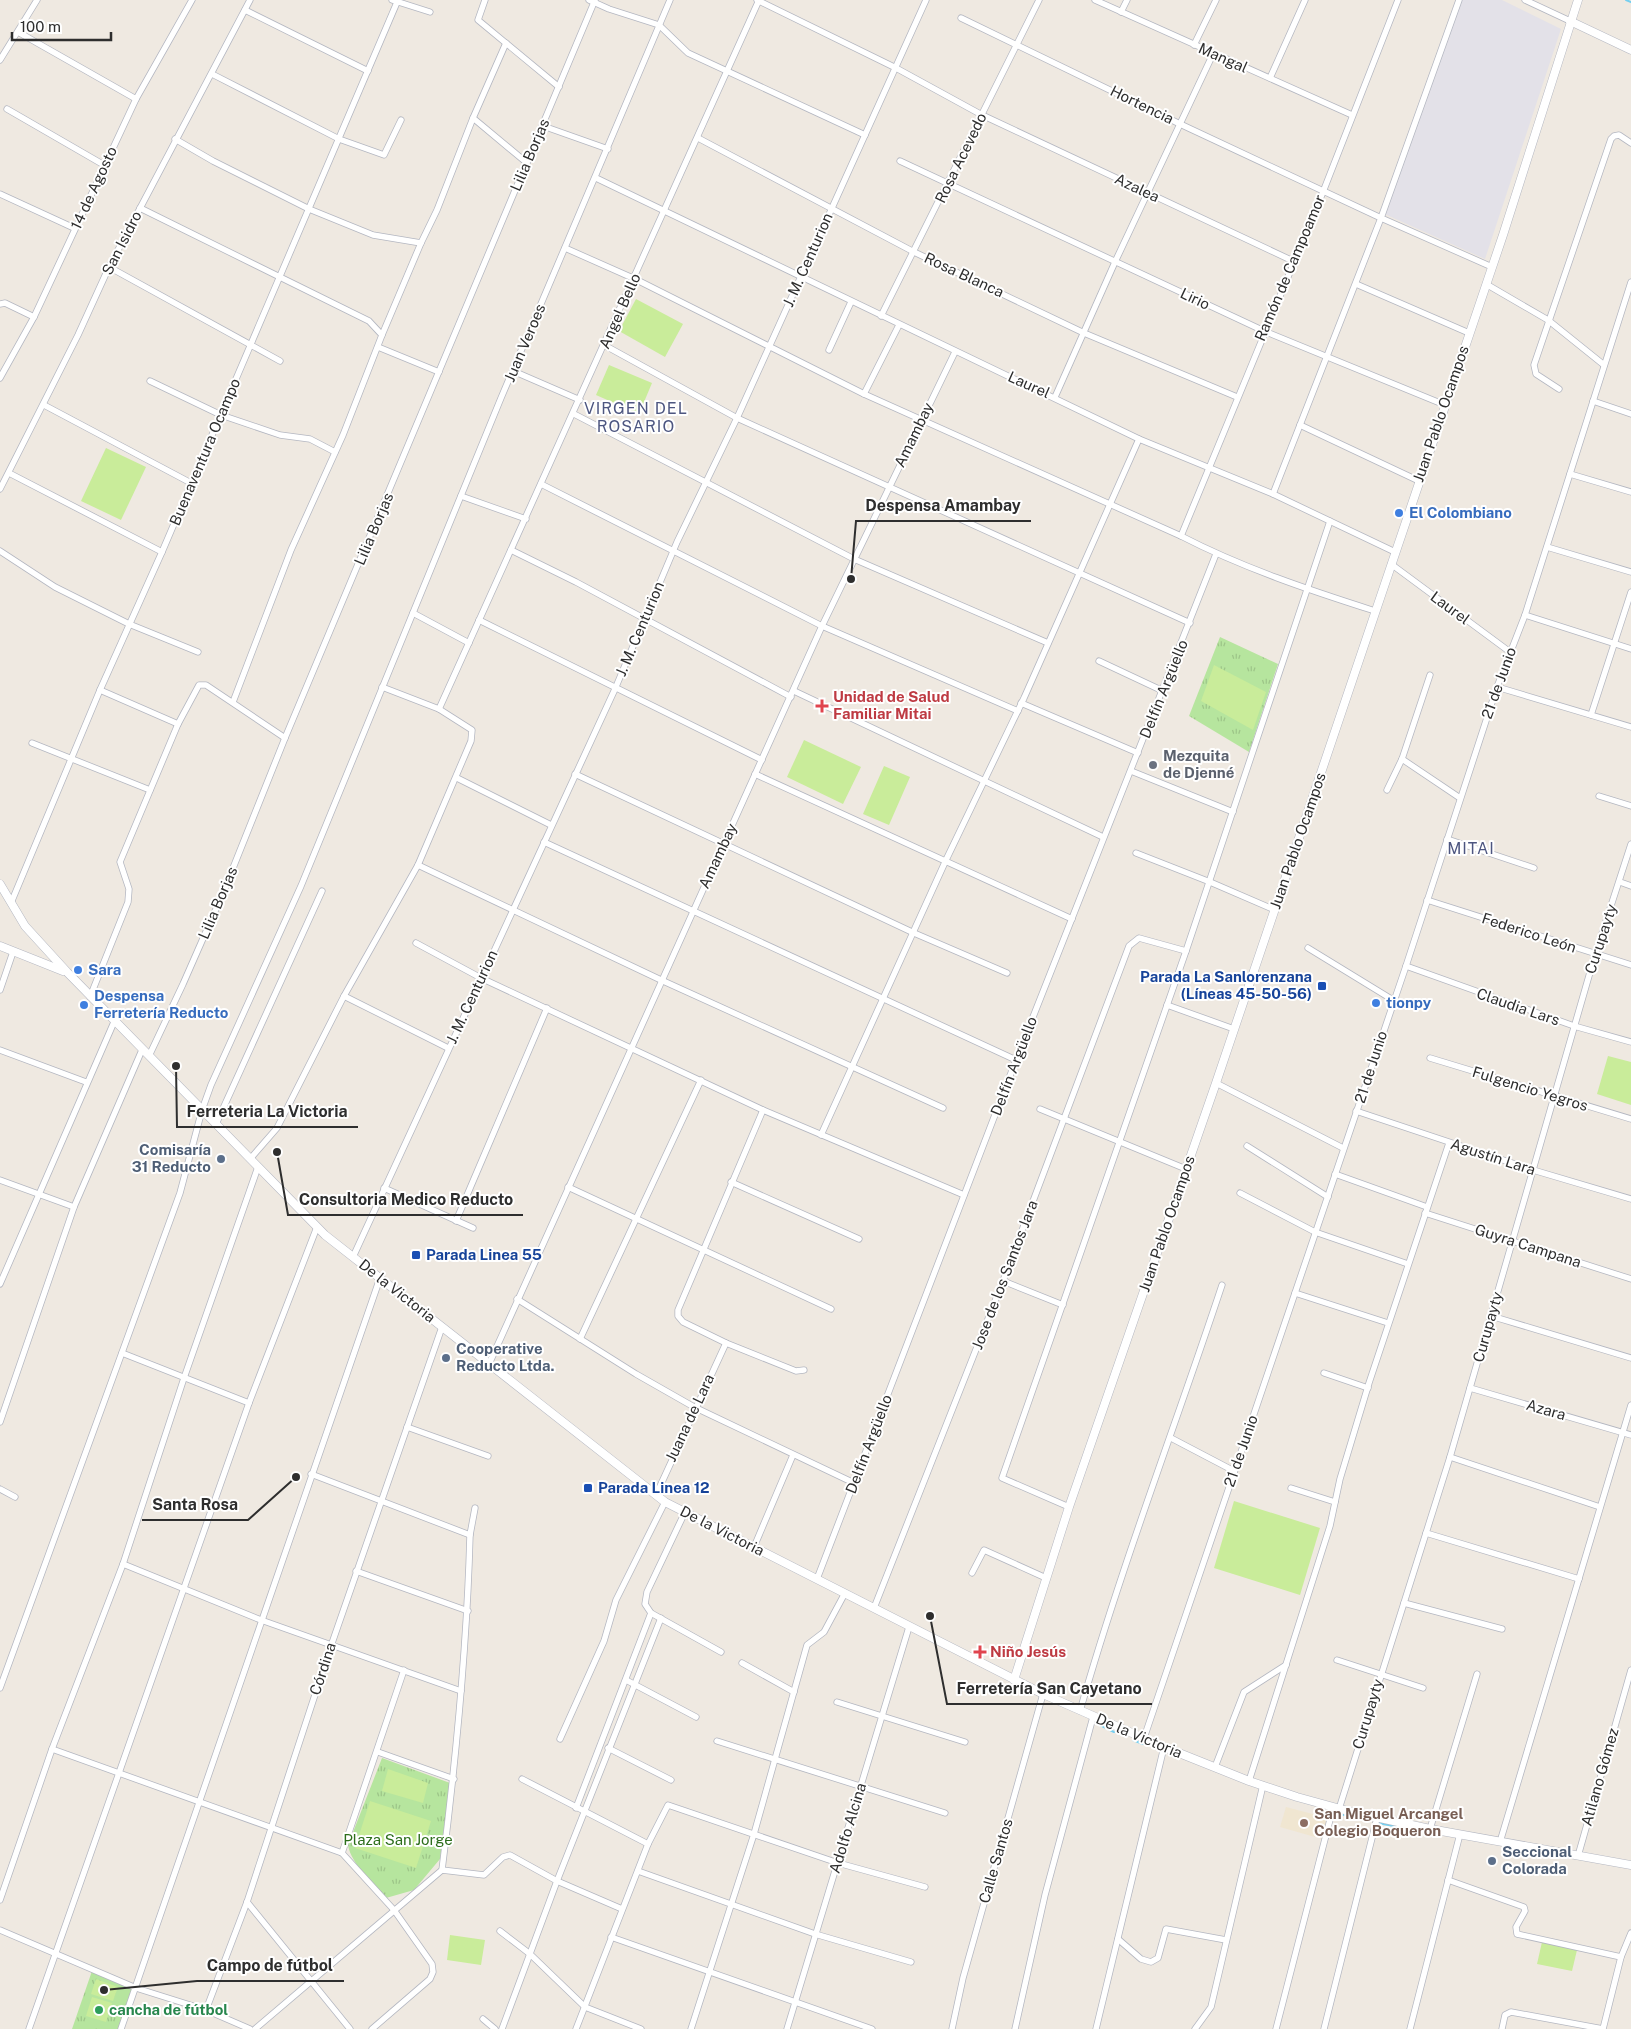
<svg xmlns="http://www.w3.org/2000/svg" width="1631" height="2029" font-family="'Public Sans',sans-serif">
<defs>
<pattern id="park-tufts" width="24" height="20" patternUnits="userSpaceOnUse" patternTransform="scale(1.25)"><rect width="24" height="20" fill="#b6e59e"/><path d="M3 7l-1-3M5 7V3M7 7l1-3M15 17l-1-3M17 17v-4M19 17l1-3" fill="none" stroke="#9dc588"/></pattern>
</defs>
<rect width="100%" height="100%" fill="#efe9e1"/>
<!-- industrial -->
<polygon fill="#e3e1e8" points="1462,0 1502,0 1561,29 1485,259 1380,212"/>
<!-- education -->
<polygon fill="#f0e6d1" points="1286,1807 1328,1818 1322,1839 1280,1827"/>
<!-- park -->
<g fill="url(#park-tufts)">
<polygon points="1220,637 1278,664 1249,752 1189,716"/>
<path d="M382 1758 450 1783 440 1859 414 1890 386 1898C374 1884 351 1864 348 1845Z"/>
<polygon points="92,1971 133,1988 118,2029 72,2029"/>
</g>
<!-- pitch -->
<g fill="#c9ec9a">
<polygon points="636,299 683,324 665,357 619,331"/>
<polygon points="609,365 652,383 639,414 596,395"/>
<polygon points="106,448 146,467 121,520 81,501"/>
<polygon points="1214,665 1266,692 1253,730 1201,701"/>
<polygon points="804,740 861,767 843,804 787,777"/>
<polygon points="884,766 910,777 889,825 863,814"/>
<polygon points="1608,1056 1631,1062 1631,1105 1597,1094"/>
<polygon points="1234,1501 1320,1528 1300,1595 1214,1568"/>
<polygon points="388,1769 428,1783 423,1803 382,1791"/>
<polygon points="370,1801 431,1821 416,1868 355,1848"/>
<polygon points="450,1935 485,1940 481,1965 447,1960"/>
<polygon points="1542,1942 1577,1950 1572,1971 1537,1964"/>
<polygon points="96,1979 118,1987 113,2001 91,1994"/>
<polygon points="92,1997 112,2003 106,2022 86,2016"/>
</g>
<g fill="none" stroke-linecap="round" stroke-linejoin="round">
<!-- stream -->
<g stroke="#75cff0" stroke-width="2">
<polyline points="1626,0 1631,2"/>
<polyline points="1098,1724 1114,1732"/>
<polyline points="1133,1740 1143,1744"/>
<polyline points="1336,1813 1369,1821"/>
<polyline points="1378,1823 1420,1831"/>
</g>
<!-- street casing -->
<g stroke="#b4b7c1" stroke-width="7">
<g id="street">
<polyline points="392,0 430,12"/>
<polyline points="485,0 478,20 559,87"/>
<polyline points="589,0 609,9 659,25 688,53 865,135"/>
<polyline points="757,0 896,68 982,115 1293,261"/>
<polyline points="1095,0 1352,115"/>
<polyline points="1459,0 1381,218 1492,267"/>
<polyline points="1525,0 1570,21"/>
<polyline points="245,10 368,71"/>
<polyline points="1121,12 1127,0"/>
<polyline points="961,18 1180,124 1381,218 1273,494"/>
<polyline points="18,32 136,99"/>
<polyline points="1194,45 1216,0"/>
<polyline points="0,60 37,0"/>
<polyline points="212,74 339,139 384,155 401,120"/>
<polyline points="1270,78 1305,0"/>
<polyline points="7,109 104,165"/>
<polyline points="473,118 506,43"/>
<polyline points="543,126 608,149"/>
<polyline points="698,138 914,252 1084,333 1237,397"/>
<polyline points="175,139 213,161 309,209 373,235 421,243 437,210 473,118 527,163"/>
<polyline points="900,161 1264,331 1445,405"/>
<polyline points="596,178 1139,439 1273,494 1395,552"/>
<polyline points="0,194 74,228"/>
<polyline points="140,208 369,321 382,335 343,435 291,550 233,702"/>
<path d="M565 248 635 279 864 394 1181 536C1243 568 1309 590 1375 611"/>
<polyline points="109,267 280,361"/>
<polyline points="1356,284 1469,333"/>
<polyline points="1486,284 1548,320 1604,365"/>
<polyline points="0,304 5,303 34,317"/>
<polyline points="881,316 1039,0"/>
<polyline points="382,335 421,243"/>
<polyline points="604,345 737,418 1190,623"/>
<polyline points="378,347 439,372"/>
<polyline points="829,350 851,302"/>
<polyline points="513,371 580,400"/>
<polyline points="0,378 34,317 136,99 192,0"/>
<polyline points="150,381 221,415 280,435 310,439 335,452"/>
<polyline points="1559,389 1536,374 1534,365 1611,139 1614,136 1619,135 1631,143"/>
<polyline points="864,394 899,325"/>
<polyline points="1055,397 1115,262 1213,54"/>
<polyline points="1593,401 1631,414"/>
<polyline points="44,405 191,483"/>
<polyline points="574,414 854,559 1048,643"/>
<polyline points="1300,425 1419,481"/>
<polyline points="9,473 162,552"/>
<polyline points="1570,474 1631,492"/>
<polyline points="541,484 822,626 1018,711"/>
<polyline points="0,489 78,335 109,267 250,0"/>
<polyline points="461,496 526,519"/>
<polyline points="1181,536 1323,192 1398,0"/>
<polyline points="1547,547 1631,572"/>
<polyline points="511,550 576,582 791,697"/>
<polyline points="0,551 55,587 129,624 198,652"/>
<polyline points="1391,564 1510,652"/>
<polyline points="413,613 469,643"/>
<polyline points="1525,615 1631,649"/>
<polyline points="479,620 762,760"/>
<polyline points="1099,661 1163,691"/>
<polyline points="1497,687 1631,727"/>
<polyline points="100,690 178,724"/>
<polyline points="794,691 1103,837"/>
<polyline points="1021,703 1138,753"/>
<polyline points="439,709 759,0"/>
<polyline points="1591,715 1631,592"/>
<polyline points="32,743 150,790"/>
<polyline points="1402,759 1460,798"/>
<polyline points="1131,771 1233,812"/>
<polyline points="575,774 914,933 1007,973"/>
<polyline points="755,774 1072,919"/>
<polyline points="457,778 551,825"/>
<polyline points="1387,790 1402,759 1430,675"/>
<polyline points="1599,796 1631,806"/>
<polyline points="1447,839 1534,868"/>
<polyline points="544,842 1016,1060"/>
<polyline points="1136,853 1210,882 1275,910"/>
<polyline points="418,865 661,980 943,1108"/>
<polyline points="1620,882 1631,886"/>
<polyline points="1427,900 1631,965"/>
<polyline points="11,903 100,690 162,552 398,0"/>
<polyline points="416,943 481,978 763,1110 964,1195"/>
<polyline points="1308,948 1393,1000"/>
<polyline points="1406,966 1574,1026 1631,1042"/>
<polyline points="0,990 13,952"/>
<polyline points="344,996 448,1048"/>
<polyline points="90,997 128,902 129,889 120,862 178,724 199,685 206,685 285,738"/>
<polyline points="1167,1005 1234,1029"/>
<polyline points="0,1050 86,1082"/>
<polyline points="149,1056 183,984 223,893 285,738 595,0"/>
<polyline points="1430,1058 1631,1119"/>
<polyline points="1216,1083 1343,1148"/>
<polyline points="1040,1109 1186,1169"/>
<polyline points="763,1110 678,1310 678,1316 683,1322 726,1343 796,1371 804,1370"/>
<polyline points="1356,1111 1533,1170 1631,1199"/>
<polyline points="216,1124 322,891"/>
<polyline points="821,1135 946,860 1024,698 1139,439"/>
<polyline points="1247,1146 1328,1197"/>
<polyline points="250,1159 277,1128 344,996 418,865 471,741 472,730 439,709 382,687"/>
<polyline points="1335,1174 1427,1207"/>
<polyline points="0,1180 74,1207"/>
<polyline points="731,1182 859,1239"/>
<polyline points="568,1187 831,1309"/>
<polyline points="384,1188 473,1228"/>
<polyline points="1240,1193 1315,1232 1408,1264"/>
<polyline points="1425,1213 1631,1279"/>
<polyline points="456,1221 547,1008"/>
<polyline points="353,1257 615,689 677,542 737,418 926,0"/>
<polyline points="1003,1281 1063,1305"/>
<polyline points="0,1284 114,1022"/>
<polyline points="1295,1293 1388,1323"/>
<polyline points="517,1299 636,1374 694,1407 854,1483"/>
<polyline points="1491,1316 1631,1358"/>
<polyline points="580,1339 701,1080"/>
<polyline points="122,1353 249,1403"/>
<polyline points="489,1364 822,626 955,352"/>
<polyline points="1324,1373 1368,1388"/>
<polyline points="1470,1388 1631,1435"/>
<polyline points="0,1422 74,1207 142,1050"/>
<polyline points="407,1427 488,1456"/>
<polyline points="1171,1438 1234,1471"/>
<polyline points="1450,1457 1600,1507"/>
<polyline points="311,1474 470,1535 475,1508"/>
<polyline points="1291,1488 1335,1502"/>
<polyline points="0,1489 15,1497"/>
<polyline points="656,1495 726,1343"/>
<polyline points="1069,1507 1002,1478 1186,951 1330,521"/>
<polyline points="685,1512 647,1592 645,1604 651,1613 721,1652"/>
<polyline points="1426,1533 1579,1579"/>
<polyline points="754,1547 793,1455"/>
<polyline points="123,1564 261,1620 461,1691"/>
<polyline points="356,1571 468,1611"/>
<polyline points="972,1573 984,1550 1046,1578"/>
<polyline points="817,1579 1016,1060 1216,554"/>
<polyline points="1404,1603 1502,1629"/>
<polyline points="874,1608 1003,1281 1129,946 1139,938 1186,951"/>
<polyline points="1337,1660 1423,1688"/>
<polyline points="742,1663 794,1692"/>
<polyline points="626,1680 696,1717"/>
<polyline points="0,1688 180,1193 202,1110 211,1085 301,886 501,398 670,0"/>
<polyline points="837,1702 965,1742"/>
<path d="M1080 1711C1121 1567 1175 1427 1222 1285"/>
<polyline points="1144,1738 1406,966 1497,687 1525,615 1631,282"/>
<polyline points="560,1739 604,1641 616,1600 665,1502"/>
<polyline points="717,1741 945,1813"/>
<polyline points="608,1748 671,1780"/>
<polyline points="52,1749 342,1853 394,1910 432,1964 433,1972 430,1979 372,2029"/>
<polyline points="378,1752 454,1779"/>
<polyline points="1215,1767 1244,1692 1286,1665"/>
<polyline points="522,1779 648,1844"/>
<polyline points="1249,1781 1330,1526 1340,1479 1369,1383 1449,1143"/>
<polyline points="576,1808 651,1613"/>
<polyline points="1339,1809 1450,1457 1595,955 1631,844"/>
<polyline points="1430,1829 1477,1674"/>
<polyline points="1500,1842 1631,1405"/>
<polyline points="342,1853 404,1670"/>
<polyline points="1578,1856 1631,1670"/>
<path d="M442 1870C456 1759 467 1647 470 1535"/>
<polyline points="638,1871 815,1934 911,1962"/>
<polyline points="1448,1880 1524,1907 1525,1911 1516,1927 1517,1934 1621,1957"/>
<polyline points="0,1900 52,1749 123,1564 184,1378 258,1167"/>
<polyline points="247,1902 350,2029"/>
<polyline points="0,1930 136,1988 206,2010 250,2029"/>
<polyline points="500,1931 530,1954 585,2007 641,2029"/>
<polyline points="611,1937 872,2029"/>
<polyline points="1118,1939 1141,1959 1151,1962 1158,1958 1166,1929 1226,1940"/>
<polyline points="206,2010 247,1902 331,1646 442,1327"/>
<polyline points="483,2019 495,2029"/>
<polyline points="29,2029 249,1403 317,1227"/>
<polyline points="121,2029 380,1278"/>
<polyline points="255,2029 442,1870 484,1875 503,1857 510,1855 557,1881 622,1909"/>
<polyline points="502,2029 557,1881 661,1618"/>
<polyline points="576,2029 648,1844 668,1805 838,1863 925,1887"/>
<polyline points="691,2029 754,1834 807,1645 824,1632 845,1593"/>
<polyline points="787,2029 909,1627"/>
<polyline points="952,2029 963,1978 1043,1694"/>
<polyline points="1015,2029 1045,1895 1093,1717"/>
<polyline points="1096,2029 1164,1747"/>
<polyline points="1195,2029 1211,2007 1263,1785"/>
<polyline points="1276,2029 1333,1808"/>
<polyline points="1324,2029 1377,1818"/>
<polyline points="1410,2029 1460,1834"/>
<polyline points="1502,2029 1505,2015 1511,2012 1603,2029 1621,1957 1631,1933"/>
</g>
</g>
<!-- secondary casing -->
<g stroke="#b4b7c1" stroke-width="9">
<g id="secondary">
<polyline points="1570,21 1631,50"/>
<polyline points="0,884 25,926 67,972 325,1235 665,1502 1043,1694 1164,1747 1249,1781 1297,1797 1348,1811 1430,1829 1631,1865"/>
<polyline points="0,946 63,971"/>
<polyline points="1014,1680 1069,1507 1216,1083 1503,235 1578,0"/>
</g>
</g>
<!-- street -->
<use href="#street" stroke="#fff" stroke-width="5.5"/>
<!-- secondary -->
<use href="#secondary" stroke="#fff" stroke-width="8"/>
</g>
<!-- markers -->
<g fill="#3f7fe0" stroke="#fff" stroke-width="2">
<circle cx="1399" cy="513" r="5"/>
<circle cx="78" cy="970" r="5"/>
<circle cx="1376" cy="1003" r="5"/>
<circle cx="84" cy="1005" r="5"/>
</g>
<g fill="#e0444e" stroke="#fff" stroke-width="2">
<path d="M819.5 698.5h5v5h5v5h-5v5h-5v-5h-5v-5h5z"/>
<path d="M977.5 1644.5h5v5h5v5h-5v5h-5v-5h-5v-5h5z"/>
</g>
<circle fill="#6b7280" stroke="#fff" stroke-width="2" cx="1153" cy="765" r="5"/>
<g fill="#1a4fb4" stroke="#fff" stroke-width="2">
<rect x="1317" y="981" width="10" height="10" rx="2.5"/>
<rect x="411" y="1250" width="10" height="10" rx="2.5"/>
<rect x="583" y="1483" width="10" height="10" rx="2.5"/>
</g>
<g fill="#5c6f8a" stroke="#fff" stroke-width="2">
<circle cx="221" cy="1159" r="5"/>
<circle cx="446" cy="1358" r="5"/>
<circle cx="1492" cy="1861" r="5"/>
</g>
<circle fill="#8d6e63" stroke="#fff" stroke-width="2" cx="1304" cy="1823" r="5"/>
<circle fill="#2e9e5b" stroke="#fff" stroke-width="2" cx="99" cy="2010" r="5"/>
<g text-anchor="middle" stroke-width="4" stroke-linejoin="round" paint-order="stroke">
<!-- street labels -->
<g font-size="15" fill="#2e2e2e" stroke="#fff">
<text transform="translate(1223 58) rotate(24)" y="5">Mangal</text>
<text transform="translate(1142 105) rotate(26)" y="5">Hortencia</text>
<text transform="translate(530 155) rotate(-67)" y="5">Lilia Borjas</text>
<text transform="translate(961 158) rotate(-64)" y="5">Rosa Acevedo</text>
<text transform="translate(94 188) rotate(-65)" y="5">14 de Agosto</text>
<text transform="translate(1137 188) rotate(25)" y="5">Azalea</text>
<text transform="translate(122 243) rotate(-63)" y="5">San Isidro</text>
<text transform="translate(808 260) rotate(-66)" y="5">J. M. Centurion</text>
<text transform="translate(1290 268) rotate(-67)" y="5">Ramón de Campoamor</text>
<text transform="translate(964 275) rotate(25)" y="5">Rosa Blanca</text>
<text transform="translate(1195 299) rotate(25)" y="5">Lirio</text>
<text transform="translate(620 311) rotate(-66)" y="5">Angel Bello</text>
<text transform="translate(525 343) rotate(-67)" y="5">Juan Veroes</text>
<text transform="translate(1029 385) rotate(24)" y="5">Laurel</text>
<text transform="translate(1441 414) rotate(-71)" y="5">Juan Pablo Ocampos</text>
<text transform="translate(914 435) rotate(-64)" y="5">Amambay</text>
<text transform="translate(205 452) rotate(-67)" y="5">Buenaventura Ocampo</text>
<text transform="translate(374 529) rotate(-67)" y="5">Lilia Borjas</text>
<text transform="translate(1450 608) rotate(36)" y="5">Laurel</text>
<text transform="translate(640 629) rotate(-67)" y="5">J. M. Centurion</text>
<text transform="translate(1499 683) rotate(-70)" y="5">21 de Junio</text>
<text transform="translate(1164 689) rotate(-68)" y="5">Delfín Argüello</text>
<text transform="translate(1298 841) rotate(-71)" y="5">Juan Pablo Ocampos</text>
<text transform="translate(718 856) rotate(-65)" y="5">Amambay</text>
<text transform="translate(218 903) rotate(-67)" y="5">Lilia Borjas</text>
<text transform="translate(1529 933) rotate(18)" y="5">Federico León</text>
<text transform="translate(1601 939) rotate(-72)" y="5">Curupayty</text>
<text transform="translate(472 997) rotate(-65)" y="5">J. M. Centurion</text>
<text transform="translate(1518 1007) rotate(19)" y="5">Claudia Lars</text>
<text transform="translate(1014 1066) rotate(-69)" y="5">Delfín Argüello</text>
<text transform="translate(1371 1067) rotate(-72)" y="5">21 de Junio</text>
<text transform="translate(1530 1089) rotate(17)" y="5">Fulgencio Yegros</text>
<text transform="translate(1493 1157) rotate(18)" y="5">Agustín Lara</text>
<text transform="translate(1167 1224) rotate(-71)" y="5">Juan Pablo Ocampos</text>
<text transform="translate(1528 1246) rotate(18)" y="5">Guyra Campana</text>
<text transform="translate(1005 1275) rotate(-69)" y="5">Jose de los Santos Jara</text>
<text transform="translate(397 1291) rotate(38)" y="5">De la Victoria</text>
<text transform="translate(1488 1327) rotate(-74)" y="5">Curupayty</text>
<text transform="translate(1546 1410) rotate(16)" y="5">Azara</text>
<text transform="translate(690 1418) rotate(-65)" y="5">Juana de Lara</text>
<text transform="translate(869 1444) rotate(-69)" y="5">Delfín Argüello</text>
<text transform="translate(1241 1451) rotate(-71)" y="5">21 de Junio</text>
<text transform="translate(722 1531) rotate(27)" y="5">De la Victoria</text>
<text transform="translate(323 1669) rotate(-72)" y="5">Córdina</text>
<text transform="translate(1368 1714) rotate(-73)" y="5">Curupayty</text>
<text transform="translate(1139 1736) rotate(23)" y="5">De la Victoria</text>
<text transform="translate(1600 1777) rotate(-74)" y="5">Atilano Gómez</text>
<text transform="translate(848 1828) rotate(-73)" y="5">Adolfo Alcina</text>
<text transform="translate(996 1861) rotate(-74)" y="5">Calle Santos</text>
</g>
<!-- shop labels -->
<g font-size="15" font-weight="bold" fill="#366cbe" stroke="#fff" text-anchor="start">
<text x="1409" y="518">El Colombiano</text>
<text x="88" y="975">Sara</text>
<text x="94" y="1001">Despensa<tspan x="94" dy="17">Ferretería Reducto</tspan></text>
<text x="1386" y="1008">tionpy</text>
</g>
<!-- health labels -->
<g font-size="15" font-weight="bold" fill="#be3a42" stroke="#fff" text-anchor="start">
<text x="833" y="702">Unidad de Salud<tspan x="833" dy="17">Familiar Mitai</tspan></text>
<text x="990" y="1657">Niño Jesús</text>
</g>
<!-- worship labels -->
<g font-size="15" font-weight="bold" fill="#5b616d" stroke="#fff" text-anchor="start">
<text x="1163" y="761">Mezquita<tspan x="1163" dy="17">de Djenné</tspan></text>
</g>
<!-- transit labels -->
<g font-size="15" font-weight="bold" fill="#164399" stroke="#fff" text-anchor="start">
<text x="1312" y="982" text-anchor="end">Parada La Sanlorenzana<tspan x="1312" dy="17">(Líneas 45-50-56)</tspan></text>
<text x="426" y="1260">Parada Linea 55</text>
<text x="598" y="1493">Parada Linea 12</text>
</g>
<!-- service labels -->
<g font-size="15" font-weight="bold" fill="#4e5e75" stroke="#fff" text-anchor="start">
<text x="211" y="1155" text-anchor="end">Comisaría<tspan x="211" dy="17">31 Reducto</tspan></text>
<text x="456" y="1354">Cooperative<tspan x="456" dy="17">Reducto Ltda.</tspan></text>
<text x="1502" y="1857">Seccional<tspan x="1502" dy="17">Colorada</tspan></text>
</g>
<!-- education labels -->
<g font-size="15" font-weight="bold" fill="#785e54" stroke="#fff" text-anchor="start">
<text x="1314" y="1819">San Miguel Arcangel<tspan x="1314" dy="17">Colegio Boqueron</tspan></text>
</g>
<!-- park labels -->
<g font-size="15" fill="#2c6e1b" stroke="#fff">
<text x="398" y="1845">Plaza San Jorge</text>
</g>
<!-- leisure labels -->
<g font-size="15" font-weight="bold" fill="#27864d" stroke="#fff" text-anchor="start">
<text x="109" y="2015">cancha de fútbol</text>
</g>
<!-- neighbourhood labels -->
<g font-size="16" letter-spacing="1" fill="#4d5680" stroke="#fff">
<text x="636" y="414">VIRGEN DEL<tspan x="636" dy="18">ROSARIO</tspan></text>
<text x="1471" y="854">MITAI</text>
</g>
</g>
<!-- callouts -->
<path fill="none" stroke="#2e2e2e" stroke-width="2" d="M851 579L856 521H1031M176 1066L177 1127H358M277 1152L288 1215H523M296 1477L248 1520H142M930 1616L947 1704H1152M104 1990L197 1981H344"/>
<g fill="#2e2e2e" stroke="#fff" stroke-width="2">
<circle cx="851" cy="579" r="5"/>
<circle cx="176" cy="1066" r="5"/>
<circle cx="277" cy="1152" r="5"/>
<circle cx="296" cy="1477" r="5"/>
<circle cx="930" cy="1616" r="5"/>
<circle cx="104" cy="1990" r="5"/>
</g>
<g font-size="16" text-anchor="middle" font-weight="bold" fill="#2e2e2e" stroke="#fff" stroke-width="4" stroke-linejoin="round" paint-order="stroke">
<text x="943" y="511">Despensa Amambay</text>
<text x="267" y="1117">Ferreteria La Victoria</text>
<text x="406" y="1205">Consultoria Medico Reducto</text>
<text x="195" y="1510">Santa Rosa</text>
<text x="1049" y="1694">Ferretería San Cayetano</text>
<text x="270" y="1971">Campo de fútbol</text>
</g>
<!-- scale -->
<path d="M12 32v8h99v-8" fill="none" stroke="#2e2e2e" stroke-width="2.5"/>
<text x="20" y="32" font-size="15" fill="#2e2e2e" stroke="#ffffff" stroke-width="4" paint-order="stroke">100 m</text>
</svg>
